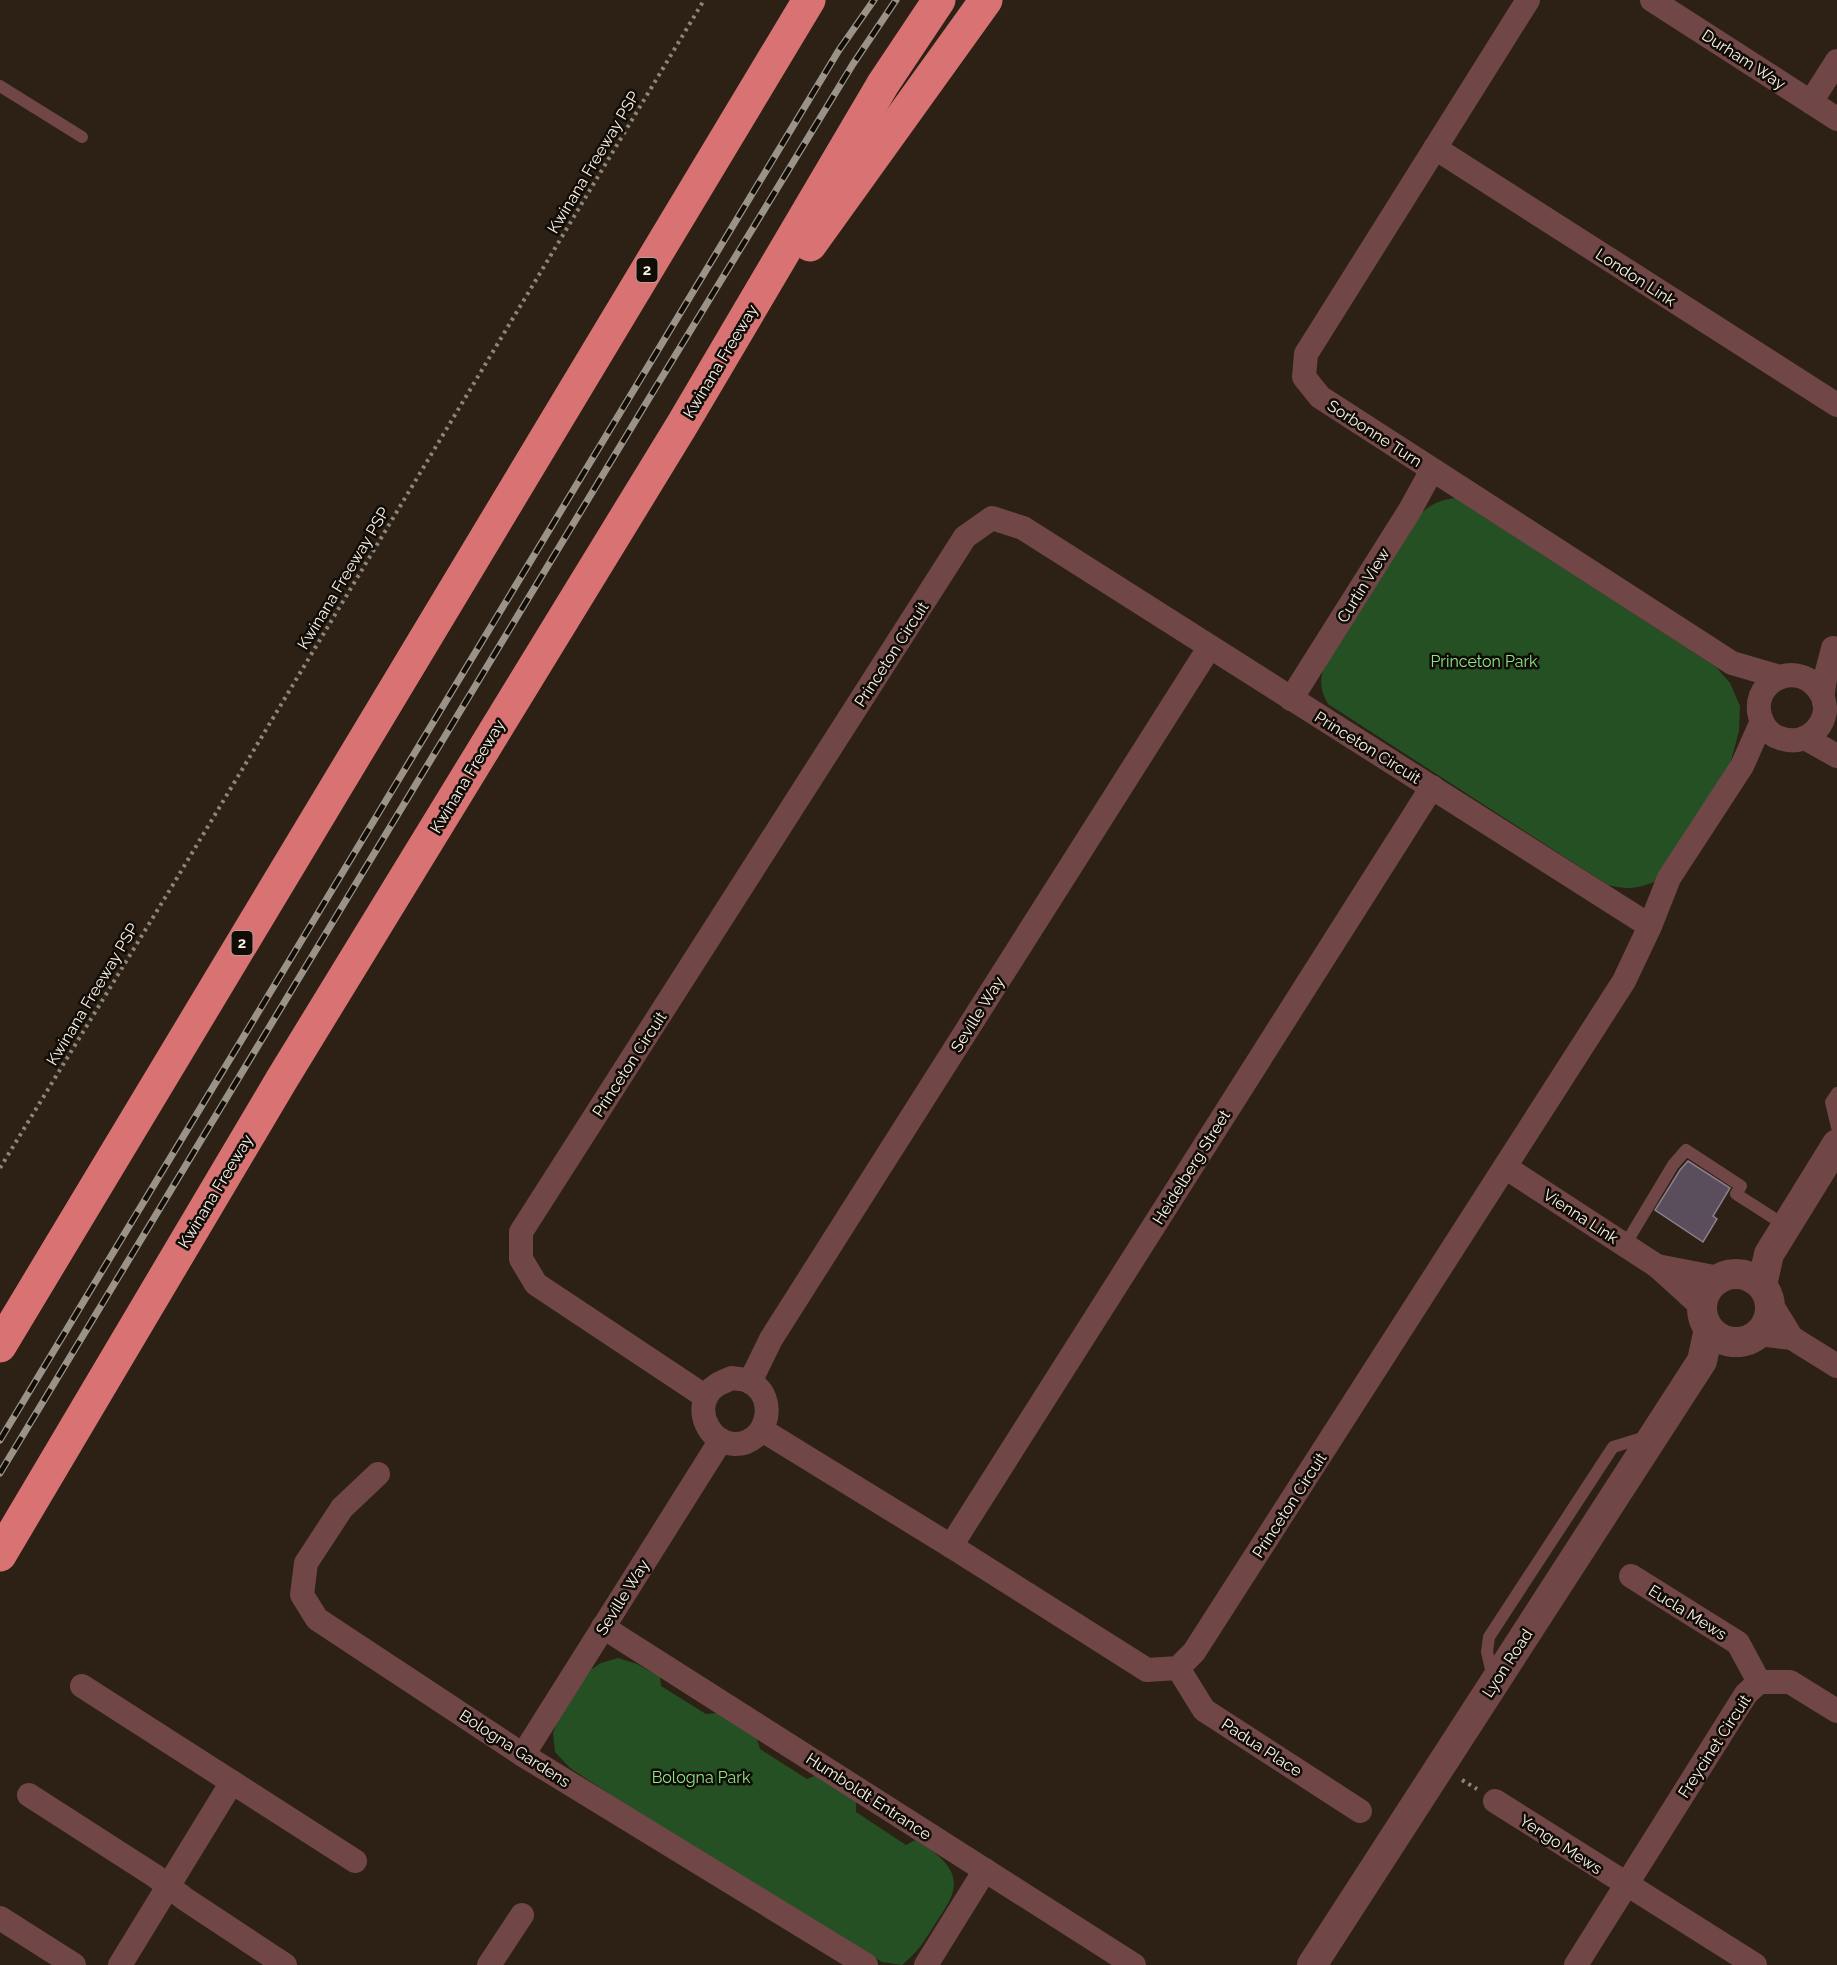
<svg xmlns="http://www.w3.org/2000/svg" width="1837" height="1965" font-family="Raleway,sans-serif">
<rect width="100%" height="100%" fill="#2c2114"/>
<!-- green -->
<g fill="#245024">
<path d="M1455 498 1716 667 1730 683 1740 706 1739 731 1729 768 1656 881C1638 889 1627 890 1608 885L1328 704C1320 690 1319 680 1325 665L1418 516C1429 505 1439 500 1455 498Z"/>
<path d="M618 1658 637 1664 660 1677 661 1686 706 1714 717 1713 757 1739 760 1749 807 1779 817 1775 856 1802V1812L906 1845 915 1840C936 1852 963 1870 951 1897 948 1905 942 1913 937 1921 925 1940 919 1951 902 1965L882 1962 617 1799 570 1768 555 1752 553 1733 557 1722 587 1672 601 1663Z"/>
</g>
<!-- building -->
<polygon fill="#5a4d5c" stroke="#8d7e8e" stroke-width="1.5" points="1688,1161 1730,1188 1713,1216 1717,1219 1703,1242 1655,1210 1680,1170"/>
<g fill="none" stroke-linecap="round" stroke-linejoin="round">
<!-- path -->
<g stroke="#8e857a" stroke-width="4" stroke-dasharray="3 4.5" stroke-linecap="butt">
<polyline points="0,1168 174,883 704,0"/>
<polyline points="1462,1780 1477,1789"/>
</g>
<!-- service -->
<g stroke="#704646" stroke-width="12">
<polyline points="0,86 82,137"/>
<polyline points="1837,1093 1831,1102 1837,1127"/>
<polyline points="1625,1245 1673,1165 1686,1150 1741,1186 1736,1194 1786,1226"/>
<polyline points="1493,1678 1487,1652 1489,1637 1613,1447 1649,1436"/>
</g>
<!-- minor -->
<g stroke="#704646" stroke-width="24">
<polyline points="1528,0 1306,354 1304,377 1320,397 1732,663 1780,677"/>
<polyline points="1652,0 1837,119"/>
<polyline points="1811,102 1837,61"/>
<polyline points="1435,148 1837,405"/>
<path d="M1822 695C1800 654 1743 683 1763 724 1767 731 1773 736 1780 738 1801 746 1822 732 1825 711 1826 705 1822 699 1823 693 1824 678 1830 662 1833 648"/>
<polyline points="1291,699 1410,510 1432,470"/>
<polyline points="1805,738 1837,756"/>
<polyline points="1505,1167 1657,1266 1702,1307"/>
<polyline points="1657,1266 1719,1278"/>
<polyline points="1771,1304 1792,1338"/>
<polyline points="1759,1334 1792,1338 1837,1366"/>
<path d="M732 1378C737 1379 745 1379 750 1382 779 1397 768 1445 734 1444 712 1443 697 1417 706 1397 711 1386 722 1382 732 1378Z"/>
<polyline points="750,1382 771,1339 1209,648"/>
<polyline points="706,1397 536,1284 521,1259 521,1232 965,537 992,518 1023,528 1650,926"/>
<polyline points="762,1430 951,1546 1147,1670 1178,1668 1194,1652 1624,981 1650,926 1669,878 1742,766 1762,721"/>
<polyline points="378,1474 342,1508 306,1563 302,1595 317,1619 523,1755 866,1965"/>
<polyline points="951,1546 1432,787"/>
<polyline points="1631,1576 1738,1643 1759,1682"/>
<polyline points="603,1627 1134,1965"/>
<polyline points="1178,1668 1204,1710 1360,1811"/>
<polyline points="82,1686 355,1861"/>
<polyline points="523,1755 721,1440"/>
<polyline points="29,1795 155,1876 185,1899 285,1965"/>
<polyline points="1495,1801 1755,1965"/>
<polyline points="0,1918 74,1965"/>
<polyline points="120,1965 232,1782"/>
<polyline points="489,1965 522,1915"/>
<polyline points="926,1965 985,1870"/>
<polyline points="1576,1965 1746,1694 1759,1682 1790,1682 1837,1711"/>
</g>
<!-- tertiary -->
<g stroke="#704646" stroke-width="30">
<circle cx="1736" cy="1308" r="34"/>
<polyline points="1762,1285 1769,1254 1837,1144"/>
<polyline points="1312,1965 1702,1361 1709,1329"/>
</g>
<!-- motorway -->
<g stroke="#d97373" stroke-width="33">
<polyline points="810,245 986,0"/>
<polyline points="0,1346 809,0"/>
<polyline points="0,1555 282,1079 682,425 883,84 939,0"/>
</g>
<!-- rail casing -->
<g stroke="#9b9288" stroke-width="7">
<g id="rail">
<polyline points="0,1440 839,50 874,0"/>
<polyline points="0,1473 645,405 853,64 896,0"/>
</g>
</g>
<!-- rail -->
<use href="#rail" stroke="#110c06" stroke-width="4.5" stroke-dasharray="14" stroke-linecap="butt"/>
</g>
<g text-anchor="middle" stroke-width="5" stroke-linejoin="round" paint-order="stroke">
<!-- shield labels -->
<g fill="#110c06" stroke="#b3ada5" stroke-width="1.5">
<rect x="636.5" y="258" width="21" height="24" rx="4.5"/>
<rect x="231.5" y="931" width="21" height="24" rx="4.5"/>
</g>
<g font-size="15" font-weight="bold" fill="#f9f2e9">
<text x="647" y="275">2</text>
<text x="242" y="948">2</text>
</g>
<!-- street labels -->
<g font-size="16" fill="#f9f2e9" stroke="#110c06">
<text transform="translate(1744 59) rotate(33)" y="6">Durham Way</text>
<text transform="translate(593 162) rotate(-59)" y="6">Kwinana Freeway PSP</text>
<text transform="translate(1636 277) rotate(33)" y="6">London Link</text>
<text transform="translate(720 361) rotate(-59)" y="6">Kwinana Freeway</text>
<text transform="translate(1375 433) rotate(33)" y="6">Sorbonne Turn</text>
<text transform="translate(343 578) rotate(-59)" y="6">Kwinana Freeway PSP</text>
<text transform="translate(1363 585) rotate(-58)" y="6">Curtin View</text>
<text transform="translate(891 654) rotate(-57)" y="6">Princeton Circuit</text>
<text transform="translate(1368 747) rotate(32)" y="6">Princeton Circuit</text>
<text transform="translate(467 776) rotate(-59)" y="6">Kwinana Freeway</text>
<text transform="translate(92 994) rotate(-59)" y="6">Kwinana Freeway PSP</text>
<text transform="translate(977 1014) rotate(-58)" y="6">Seville Way</text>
<text transform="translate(629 1064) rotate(-57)" y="6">Princeton Circuit</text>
<text transform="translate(1191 1167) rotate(-58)" y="6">Heidelberg Street</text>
<text transform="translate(215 1191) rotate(-59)" y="6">Kwinana Freeway</text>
<text transform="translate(1581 1216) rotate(33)" y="6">Vienna Link</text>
<text transform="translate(1289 1505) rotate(-57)" y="6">Princeton Circuit</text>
<text transform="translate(622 1597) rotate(-58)" y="6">Seville Way</text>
<text transform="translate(1688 1612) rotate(32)" y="6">Eucla Mews</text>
<text transform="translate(1507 1663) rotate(-57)" y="6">Lyon Road</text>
<text transform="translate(1714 1746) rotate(-57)" y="6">Freycinet Circuit</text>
<text transform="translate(1262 1747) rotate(33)" y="6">Padua Place</text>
<text transform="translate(515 1748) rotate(33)" y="6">Bologna Gardens</text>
<text transform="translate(869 1796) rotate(33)" y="6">Humboldt Entrance</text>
<text transform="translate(1561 1844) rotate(33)" y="6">Yengo Mews</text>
</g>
<!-- park labels -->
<g font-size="16" fill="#89e888" stroke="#110c06">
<text x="1484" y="667">Princeton Park</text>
<text x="701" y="1783">Bologna Park</text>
</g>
</g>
</svg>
